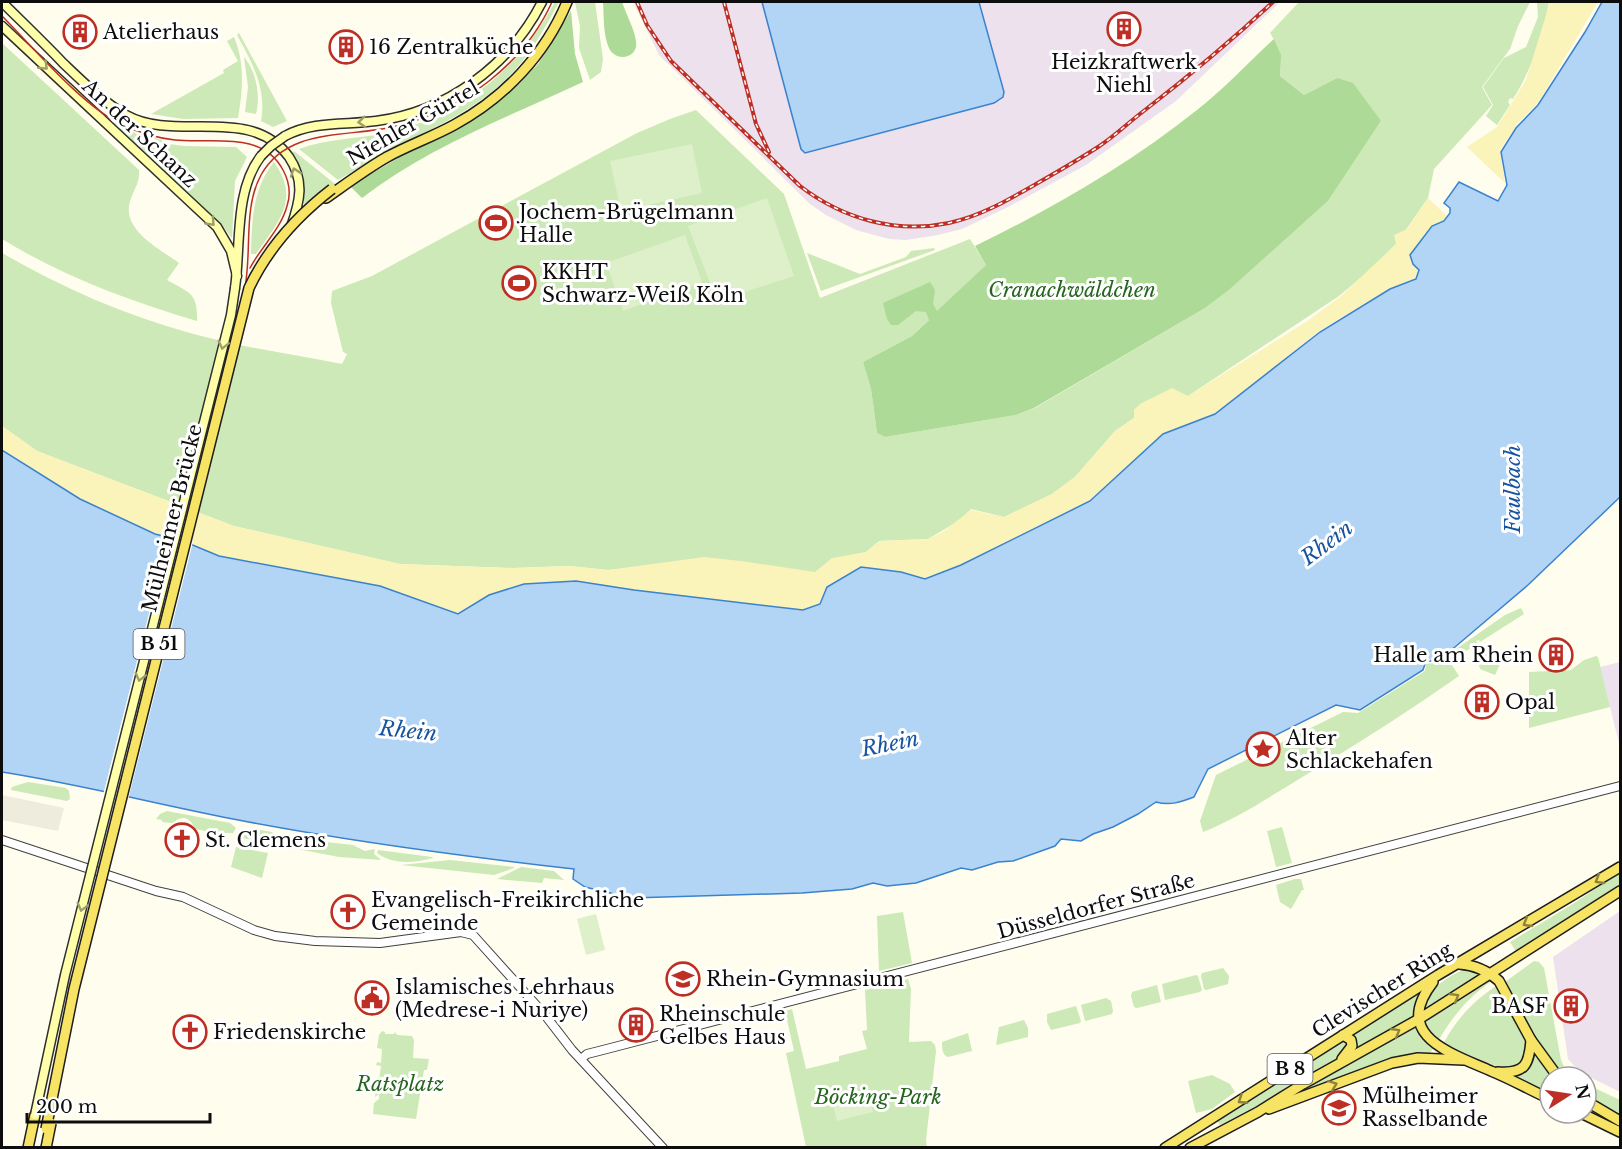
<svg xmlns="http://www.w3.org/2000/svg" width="1622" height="1149" font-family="'Libre Baskerville',serif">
<rect width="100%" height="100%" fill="#fffded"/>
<!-- industrial -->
<g fill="#ece1ec">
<polygon points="633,2 762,2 805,153 1001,100 1004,92 979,2 1280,2 1176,101 1086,165 1006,208 962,229 938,235 906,240 889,239 856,230 826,215 810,204 659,55"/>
<polygon points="1620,662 1620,747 1600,667"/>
<polygon points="1620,911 1620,1092 1580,1072 1568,1059 1553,957"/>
</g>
<!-- green -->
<g fill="#cce9b7">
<path d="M555 2H559C546 26 533 50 514 71 478 111 428 130 382 154 367 162 353 172 338 180L299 149C325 139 354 139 381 134 460 118 517 71 555 2Z"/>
<polygon points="575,2 595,2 603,59 601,72 590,80 579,48 580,26"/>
<path d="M1299 2H1530L1518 26 1510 49 1482 87 1492 105 1434 169 1428 198 1396 244 1371 269 1339 296 1188 396C1165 395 1152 394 1134 410V418L1115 431 1075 477 1052 494 1004 517 971 509 960 520 928 539 879 541 866 552 832 559 815 573 646 566 608 570 569 566 513 568 400 564 234 526 37 451 2 426V253C61 287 124 315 190 333 239 347 291 354 342 364L347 354 343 352 331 303 332 291 372 276 637 133 670 119 696 110 784 194 820 298 970 239 986 265 912 336 863 362 871 389 877 433 885 437 1016 415 1035 408 1205 308 1229 290 1328 201 1381 121 1337 78 1304 95 1280 76C1281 59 1280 48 1270 33Z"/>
<path d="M1537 2H1549C1543 35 1531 71 1513 99L1510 98 1508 102 1510 105 1497 125 1486 116 1493 105 1483 87 1504 58 1526 47 1538 17Z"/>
<path d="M239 33 287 121 273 127 261 121C267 89 252 62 237 35Z"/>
<path d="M234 37C245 63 243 90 238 118L183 119 151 114 224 73 223 70 238 61 227 41Z"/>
<path d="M2 43 139 170C140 183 134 189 130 201 121 230 160 249 179 263L167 280C189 293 198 292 197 321 127 300 64 277 2 239Z"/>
<path d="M244 57C256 71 261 96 256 114L245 112 248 87Z"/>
<polygon points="113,122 137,134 162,140 162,143 184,146 236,147 247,157 235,181 232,238 220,223 111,125"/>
<path d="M294 151 335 184 305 208C302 187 306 173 292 154Z"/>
<path d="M274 162C301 200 278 222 256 254H251C252 222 252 189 274 162Z"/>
<polygon points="934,248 935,250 821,291 807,253 860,274 906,257 911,251"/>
<path d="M1521 608 1524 614 1480 642 1479 640 1476 641 1478 643 1453 660 1446 656 1459 676C1409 711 1357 744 1304 776 1271 796 1238 818 1203 832L1200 821 1216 775 1343 712 1358 713 1425 671 1426 664 1436 663 1505 615Z"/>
<polygon points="1484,647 1494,662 1501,662 1495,675 1480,669 1476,653"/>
<polygon points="1596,656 1598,657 1610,707 1529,728 1529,672 1571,670 1584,660"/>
<polygon points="28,782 66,788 69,791 70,799 67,801 11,790 12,787"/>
<path d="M167 811 230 823 236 828 233 833H225L224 835 195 829C190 816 182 815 172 823L162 822V820L156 819 160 814Z"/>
<polygon points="1282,827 1292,863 1276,867 1267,831"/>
<polygon points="250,828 272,832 283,846 236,837 241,830 248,830"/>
<polygon points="326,842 353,845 365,851 375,849 374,854 381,860 339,857 287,847 292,844 319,847"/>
<polygon points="236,847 268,853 262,878 231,867"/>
<path d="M378 850 432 857 433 858C415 863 393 865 377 853Z"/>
<polygon points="450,860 514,867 514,868 494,875 401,865"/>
<polygon points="521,867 554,871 564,880 544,878 542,883 497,879"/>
<polygon points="1620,872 1620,886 1517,953 1510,942 1576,902"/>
<polygon points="1295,879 1301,879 1304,890 1302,890 1291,909 1280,902 1276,885"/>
<polygon points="903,912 912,963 879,971 877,916"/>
<path d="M1534 961 1539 962 1544 968 1561 1060 1566 1071 1573 1077H1564C1539 1048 1522 1015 1505 982Z"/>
<polygon points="1223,968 1229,976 1228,984 1206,990 1204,989 1201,976 1202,973"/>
<path d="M1463 970 1475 972 1480 976 1424 1010C1426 991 1446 977 1463 970Z"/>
<polygon points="1196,975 1198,976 1202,990 1200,992 1165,1000 1162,984"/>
<polygon points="908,979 911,989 909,1042 931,1041 935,1045 936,1051 926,1140 927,1147 806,1147 786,1053 794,1051 785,1011 792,1009 806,1069 839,1061 839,1056 867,1049 862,1031 867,1030 865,990"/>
<path d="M1490 980 1492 981C1468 997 1453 1016 1438 1041L1428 1030 1424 1021Z"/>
<polygon points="1157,985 1161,1002 1137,1008 1134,1007 1131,996 1132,992"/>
<path d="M1496 986 1527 1045V1054L1517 1068 1503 1069 1443 1044C1457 1019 1472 1002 1496 986Z"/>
<polygon points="1420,993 1414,1016 1354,1049 1350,1036"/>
<polygon points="1106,998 1111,1001 1113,1011 1112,1014 1085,1021 1081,1005"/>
<polygon points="1076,1006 1081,1021 1080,1023 1051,1030 1047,1022 1047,1014"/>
<polygon points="1024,1020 1028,1028 1028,1037 996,1045 999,1027"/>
<polygon points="1416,1025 1424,1039 1433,1048 1430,1054 1408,1055 1391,1059 1289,1098"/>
<polygon points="382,1031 385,1032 385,1034 394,1034 395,1032 397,1035 412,1036 414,1040 413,1058 429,1059 427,1070 424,1070 416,1119 373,1114 374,1103 379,1099 379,1094 375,1097 376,1084 374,1080 379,1080 381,1066 376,1065 377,1062 381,1063 382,1049 377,1048 379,1035"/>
<path d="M968 1033 972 1051 948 1057C942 1055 942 1048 942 1042Z"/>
<polygon points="1344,1040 1349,1043 1342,1056 1289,1085 1273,1097 1220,1125 1217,1121"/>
<polygon points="1533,1053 1552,1077 1550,1077 1550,1095 1511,1076"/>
<polygon points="1212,1075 1230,1084 1235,1092 1212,1109 1196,1113 1188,1081"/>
<polygon points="1586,1084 1620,1100 1620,1117 1586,1096"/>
</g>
<!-- forest -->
<g fill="#adda97">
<path d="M603 2H622C626 14 634 28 636 41 639 58 616 63 609 48 603 35 604 16 603 2Z"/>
<path d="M571 11 575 54 583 82C508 117 428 147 362 198L350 186 400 157 457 130 516 87 538 64Z"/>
<path d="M1274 39 1281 55 1280 76 1304 95 1337 78 1353 83 1381 121 1328 201 1229 290 1205 308 1034 408 1016 415 885 437 877 433 871 389 863 362 912 336 929 320 926 312 916 311 898 325H891L887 319 883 303 930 282 935 290 933 304 937 311 986 265 975 246C1053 208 1128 165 1197 110 1224 89 1248 63 1274 39Z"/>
</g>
<!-- sand -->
<g fill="#faf3ba">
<polygon points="1550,2 1598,2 1538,103 1518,123 1500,150 1505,183 1467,147 1497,127 1526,80"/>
<polygon points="1428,198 1447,216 1444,221 1432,226 1410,255 1413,264 1419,270 1416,279 1389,289 1319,331 1215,414 1163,434 1090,501 961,565 925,579 901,572 827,586 820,604 804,610 634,590 576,581 489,595 458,614 380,586 219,556 183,541 155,534 80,499 2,449 2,426 37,451 234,526 400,564 513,568 569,566 608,570 704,557 741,561 815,572 832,558 866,552 879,541 928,539 941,533 971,510 1004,517 1052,494 1075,477 1115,431 1134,418 1134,410 1140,404 1172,388 1188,396 1309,320 1341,296 1396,244 1394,235 1407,229"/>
</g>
<!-- pitch -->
<g fill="#def0c9">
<polygon points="692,144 702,193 621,211 610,161"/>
<polygon points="767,198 794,276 717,301 688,226"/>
<polygon points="685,235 702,282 623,311 606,263"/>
<polygon points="596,914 605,950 586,955 577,919"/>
<polygon points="869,1094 873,1112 837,1121 832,1102"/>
</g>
<!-- plaza -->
<polygon fill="#eeecdd" points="2,795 64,808 58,831 2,820"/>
<!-- water -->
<g fill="#b2d5f6" stroke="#3a82cd" stroke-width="1.5">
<polygon points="762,2 979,2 1004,92 1003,97 994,103 805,153 801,149"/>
<path d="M1602 2H1620V497L1528 585 1455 647 1434 661H1426L1423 670 1360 710 1336 705 1208 769 1194 797C1181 802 1170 806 1156 802L1138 814 1113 827 1093 834 1081 841 1061 839 1055 846 1013 861 998 862 972 870 961 868 916 883 887 886 873 883 852 889 802 893 631 898 585 887 573 879 574 869C460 856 346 841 233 819 156 804 79 784 2 772V450L80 499 155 534 183 541 219 556 380 586 458 614 489 595 524 584 576 581 634 590 803 610 820 604 827 587 861 567 901 572 925 579 961 565 1090 501 1163 434 1215 414 1320 332 1390 289 1416 279 1419 270 1413 264 1410 255 1432 226 1444 221 1450 213V208L1444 203 1459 182 1498 201 1507 185 1501 152 1516 128 1538 105 1585 32Z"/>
</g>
<!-- pier -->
<polygon fill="#fffded" points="169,534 193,542 128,800 103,795"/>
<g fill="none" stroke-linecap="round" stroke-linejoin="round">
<!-- tertiary casing -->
<g stroke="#404040" stroke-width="10">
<g id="tertiary">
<polyline points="2,840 156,891 183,897 254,930 275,936 315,941 380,943 461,932 473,935 545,1015 572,1050 663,1148"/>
<polyline points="581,1059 587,1054 599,1051 1620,786"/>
</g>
</g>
<!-- secondary casing -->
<g stroke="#2f2f2f" stroke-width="11">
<g id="secondary">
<path d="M2 2C22 22 43 42 63 63 83 82 102 101 126 115 176 143 251 104 289 157 305 181 300 201 291 227"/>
<polyline points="2,26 217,227 231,251 237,276"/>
<path d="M285 136C313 121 345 125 376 121 447 112 510 65 542 2"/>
<path d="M235 288C241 246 234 191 261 156"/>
</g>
</g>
<!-- primary casing -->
<g stroke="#1e1e1e" stroke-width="12">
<g id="primary">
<path d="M326 198C346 184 366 169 387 157 409 145 432 137 454 125 504 98 545 55 567 2"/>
<path d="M1459 964C1475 965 1487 970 1499 981L1531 1040 1558 1077"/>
<path d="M1433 982C1391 1036 1451 1053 1491 1071 1511 1079 1530 1090 1550 1099"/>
<polyline points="1342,1059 1352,1046 1351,1040 1343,1035"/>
<path d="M1498 1072C1525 1074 1529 1065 1531 1040"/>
<polyline points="1586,1101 1620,1121"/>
<polyline points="1269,1109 1392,1063 1418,1058 1463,1060"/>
<polyline points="1581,1113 1620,1132"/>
<polyline points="28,1148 35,1115"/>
<polyline points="1165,1148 1438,975 1620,867"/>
<polyline points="1190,1148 1258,1112 1303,1084 1419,1019 1620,891"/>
</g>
</g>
<!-- tertiary -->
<use href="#tertiary" stroke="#fff" stroke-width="8"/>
<!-- secondary -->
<use href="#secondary" stroke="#fffea9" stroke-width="8"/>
<!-- primary -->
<use href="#primary" stroke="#f8e464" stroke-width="9"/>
<!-- tram -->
<g stroke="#bd2f25" stroke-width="1.5">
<path d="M2 16C33 47 84 108 123 125 140 133 157 138 175 140 212 144 262 130 283 170 289 181 291 194 287 206 281 229 261 247 250 268"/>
<path d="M43 1122 69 994 245 287C252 251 243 208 261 175 288 126 351 138 397 126 463 110 524 64 552 2"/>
</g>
<!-- rail casing -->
<g stroke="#bd2f25" stroke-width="4">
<g id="rail">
<path d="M637 2 647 25 671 61 800 186C843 219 896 234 949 223 981 216 1008 200 1036 184 1057 172 1078 160 1098 147 1115 136 1129 122 1145 110 1189 76 1232 40 1273 2"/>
<polyline points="724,2 756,124 769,152"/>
</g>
</g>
<!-- rail -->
<use href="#rail" stroke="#fff" stroke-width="1.5" stroke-dasharray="4.5" stroke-linecap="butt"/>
<!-- secondary-bridge casing -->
<g stroke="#2f2f2f" stroke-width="11" stroke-linecap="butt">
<g id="secondary-bridge">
<polyline points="261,156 271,146 285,136"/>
<polyline points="35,1115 65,975 231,315 235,288"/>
</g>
</g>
<!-- primary-bridge casing -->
<g stroke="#1e1e1e" stroke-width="12" stroke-linecap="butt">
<g id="primary-bridge">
<path d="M46 1129 74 989 249 288C268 248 297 216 332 189"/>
<polyline points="46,1148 51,1123"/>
</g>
</g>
<!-- secondary-bridge -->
<use href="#secondary-bridge" stroke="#fffea9" stroke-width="8"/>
<!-- primary-bridge -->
<use href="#primary-bridge" stroke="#f8e464" stroke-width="9"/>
</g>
<!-- one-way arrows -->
<defs><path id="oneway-chevron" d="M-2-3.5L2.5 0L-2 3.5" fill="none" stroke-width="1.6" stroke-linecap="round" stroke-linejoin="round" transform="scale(1.5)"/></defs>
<g stroke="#9e9e6b">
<use href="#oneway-chevron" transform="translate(44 66) rotate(44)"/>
<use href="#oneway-chevron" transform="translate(362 122) rotate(175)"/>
<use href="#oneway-chevron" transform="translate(295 172) rotate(-109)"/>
<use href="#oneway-chevron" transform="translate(211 222) rotate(47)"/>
<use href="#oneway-chevron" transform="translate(223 345) rotate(104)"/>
<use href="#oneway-chevron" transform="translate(140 677) rotate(104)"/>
<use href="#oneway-chevron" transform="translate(82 907) rotate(104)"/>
</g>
<g stroke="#8e833d">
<use href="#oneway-chevron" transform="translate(1599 880) rotate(149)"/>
<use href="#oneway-chevron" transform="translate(1527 923) rotate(149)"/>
<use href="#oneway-chevron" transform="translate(1455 997) rotate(-31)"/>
<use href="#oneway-chevron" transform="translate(1396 1032) rotate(-30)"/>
<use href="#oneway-chevron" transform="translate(1333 1085) rotate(-21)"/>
<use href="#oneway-chevron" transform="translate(1242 1100) rotate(147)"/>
</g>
<!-- icons -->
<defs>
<g id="building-ring" transform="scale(1.725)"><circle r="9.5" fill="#fff" stroke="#bd2f25" stroke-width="1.5"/><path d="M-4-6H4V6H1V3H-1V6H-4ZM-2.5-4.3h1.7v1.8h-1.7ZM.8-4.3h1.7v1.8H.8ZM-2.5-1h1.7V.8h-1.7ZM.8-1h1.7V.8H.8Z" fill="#bd2f25"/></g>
<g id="stadium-ring" transform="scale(1.725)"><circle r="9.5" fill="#fff" stroke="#bd2f25" stroke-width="1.5"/><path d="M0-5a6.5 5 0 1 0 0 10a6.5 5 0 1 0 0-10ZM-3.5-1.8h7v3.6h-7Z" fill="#bd2f25"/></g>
<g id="sight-ring" transform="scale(1.725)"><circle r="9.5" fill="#fff" stroke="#bd2f25" stroke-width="1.5"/><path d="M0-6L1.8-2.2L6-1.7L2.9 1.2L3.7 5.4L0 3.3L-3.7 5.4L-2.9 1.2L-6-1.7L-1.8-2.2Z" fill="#bd2f25"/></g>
<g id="church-ring" transform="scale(1.725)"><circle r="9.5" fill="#fff" stroke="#bd2f25" stroke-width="1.5"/><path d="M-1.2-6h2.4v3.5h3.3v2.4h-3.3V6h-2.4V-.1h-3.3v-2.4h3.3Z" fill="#bd2f25"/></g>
<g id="school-ring" transform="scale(1.725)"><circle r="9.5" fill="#fff" stroke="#bd2f25" stroke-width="1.5"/><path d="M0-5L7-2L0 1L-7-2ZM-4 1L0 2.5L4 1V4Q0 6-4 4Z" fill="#bd2f25"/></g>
<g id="civic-ring" transform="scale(1.725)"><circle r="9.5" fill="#fff" stroke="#bd2f25" stroke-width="1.5"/><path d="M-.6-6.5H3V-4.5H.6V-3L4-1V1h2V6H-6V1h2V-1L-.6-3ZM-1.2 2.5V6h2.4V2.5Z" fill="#bd2f25"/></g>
</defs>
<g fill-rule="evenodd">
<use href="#building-ring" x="1124" y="29"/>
<use href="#building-ring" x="80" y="32"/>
<use href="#building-ring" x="346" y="47"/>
<use href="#stadium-ring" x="496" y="223"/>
<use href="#stadium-ring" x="519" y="283"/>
<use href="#building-ring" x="1556" y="655"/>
<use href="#building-ring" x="1482" y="702"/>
<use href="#sight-ring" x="1263" y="749"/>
<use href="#church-ring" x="182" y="840"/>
<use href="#church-ring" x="348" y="912"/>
<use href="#school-ring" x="683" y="979"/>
<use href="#civic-ring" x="372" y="998"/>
<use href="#building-ring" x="1571" y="1006"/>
<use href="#building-ring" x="636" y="1025"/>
<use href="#church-ring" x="190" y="1032"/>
<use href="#school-ring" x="1339" y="1108"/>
</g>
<g text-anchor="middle" stroke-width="6" stroke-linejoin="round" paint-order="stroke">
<!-- shield labels -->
<g fill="#fff" stroke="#565656" stroke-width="1.5">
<rect x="133.5" y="629" width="51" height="30" rx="4.5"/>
<rect x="1267.5" y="1054" width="45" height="30" rx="4.5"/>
</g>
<g font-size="18" font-weight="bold" fill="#0d0d0d">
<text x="159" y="650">B 51</text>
<text x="1290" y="1075">B 8</text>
</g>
<!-- poi labels -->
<g font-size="20" fill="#0d0d0d" stroke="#fff" text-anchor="start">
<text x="103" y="39">Atelierhaus</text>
<text x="369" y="54">16 Zentralküche</text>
<text x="1124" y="69" text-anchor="middle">Heizkraftwerk<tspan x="1124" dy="23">Niehl</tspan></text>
<text x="519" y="219">Jochem-Brügelmann<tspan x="519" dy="23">Halle</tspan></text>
<text x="542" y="279">KKHT<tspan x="542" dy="23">Schwarz-Weiß Köln</tspan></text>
<text x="1533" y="662" text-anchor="end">Halle am Rhein</text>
<text x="1505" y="709">Opal</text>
<text x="1286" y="745">Alter<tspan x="1286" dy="23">Schlackehafen</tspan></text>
<text x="205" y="847">St. Clemens</text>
<text x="371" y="907">Evangelisch-Freikirchliche<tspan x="371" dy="23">Gemeinde</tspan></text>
<text x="706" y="986">Rhein-Gymnasium</text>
<text x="395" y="994">Islamisches Lehrhaus<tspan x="395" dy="23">(Medrese-i Nuriye)</tspan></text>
<text x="1548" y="1013" text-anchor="end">BASF</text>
<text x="659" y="1021">Rheinschule<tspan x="659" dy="23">Gelbes Haus</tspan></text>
<text x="213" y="1039">Friedenskirche</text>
<text x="1362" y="1103">Mülheimer<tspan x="1362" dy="23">Rasselbande</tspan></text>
</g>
<!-- street labels -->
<g font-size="20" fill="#0d0d0d" stroke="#fff">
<text transform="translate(413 123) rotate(-30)" y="7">Niehler Gürtel</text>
<text transform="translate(140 133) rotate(43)" y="7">An der Schanz</text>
<text transform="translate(172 518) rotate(-76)" y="7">Mülheimer Brücke</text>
<text transform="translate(1096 906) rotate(-15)" y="7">Düsseldorfer Straße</text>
<text transform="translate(1382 990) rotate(-32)" y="7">Clevischer Ring</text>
</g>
<!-- park labels -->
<g font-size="20" font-style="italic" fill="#25651e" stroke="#fff">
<text x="1072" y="297">Cranachwäldchen</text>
<text x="400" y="1091">Ratsplatz</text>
<text x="878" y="1104">Böcking-Park</text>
</g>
<!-- water labels -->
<g font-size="21" font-style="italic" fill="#17549f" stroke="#fff">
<text transform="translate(1513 489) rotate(-90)" y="7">Faulbach</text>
<text transform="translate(1327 543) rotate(-37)" y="7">Rhein</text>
<text transform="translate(408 731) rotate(6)" y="7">Rhein</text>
<text transform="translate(890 744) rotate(-11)" y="7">Rhein</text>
</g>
</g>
<!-- border -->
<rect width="1622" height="1149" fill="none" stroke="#0d0d0d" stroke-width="6"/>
<!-- north arrow -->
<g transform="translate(1568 1095) rotate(78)"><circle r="28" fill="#ffffff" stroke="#9e9e9e" stroke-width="1.5"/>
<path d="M0-4.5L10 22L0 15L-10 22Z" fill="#bd2f25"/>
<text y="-9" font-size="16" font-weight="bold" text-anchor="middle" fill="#0d0d0d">N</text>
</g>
<!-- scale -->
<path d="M27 1113v9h183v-9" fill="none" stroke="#0d0d0d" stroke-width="3"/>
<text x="36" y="1113" font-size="18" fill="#0d0d0d" stroke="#ffffff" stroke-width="4.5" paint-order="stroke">200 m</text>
</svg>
